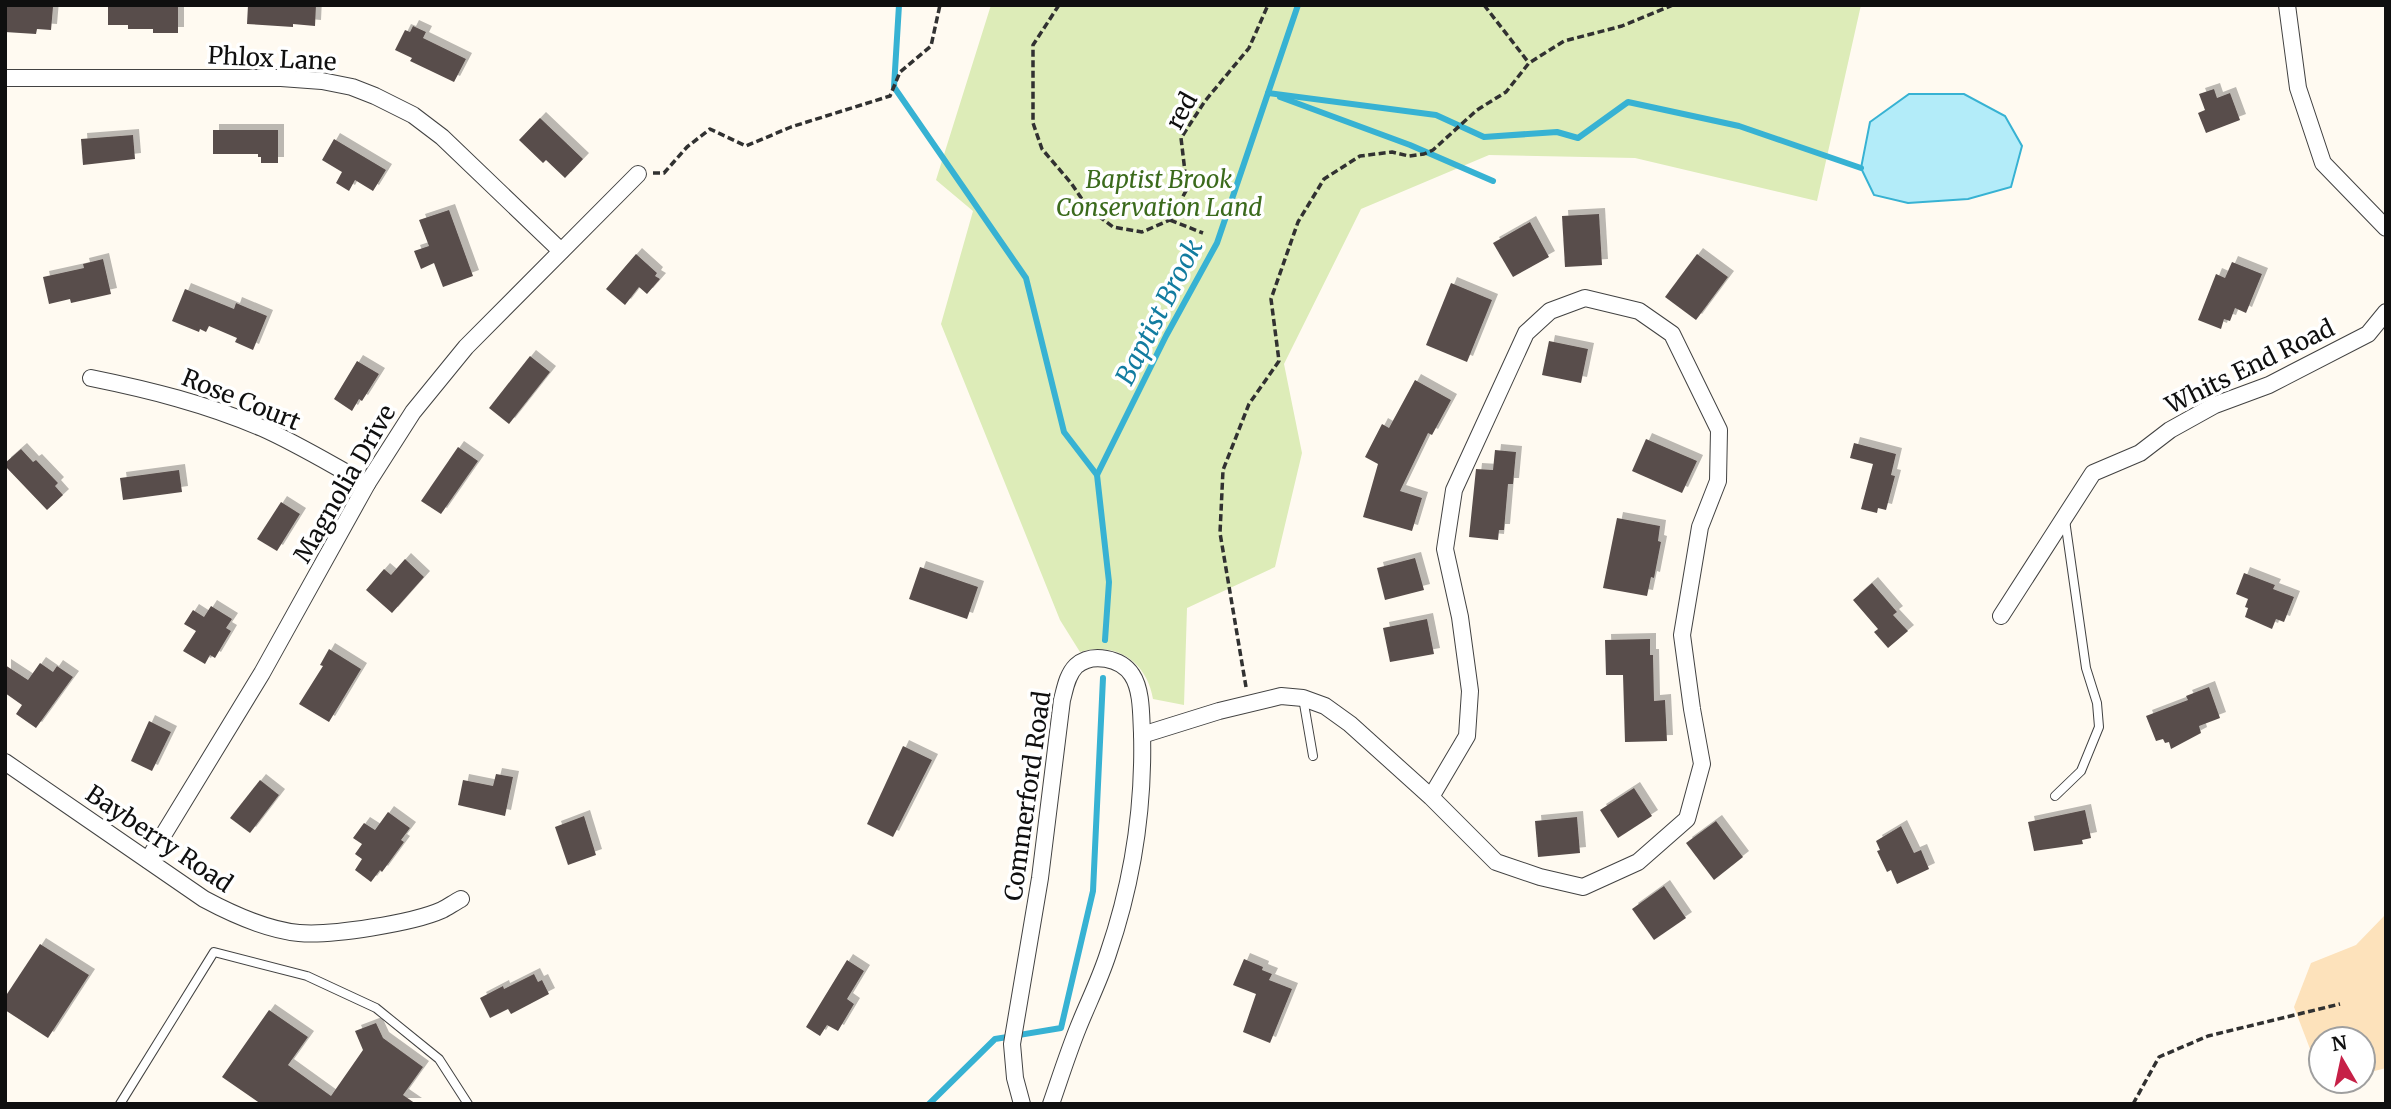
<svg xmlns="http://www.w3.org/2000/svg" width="2391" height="1109" font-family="Merriweather,serif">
<defs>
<filter id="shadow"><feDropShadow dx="6" dy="-6" stdDeviation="0" flood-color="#0004"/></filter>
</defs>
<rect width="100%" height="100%" fill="#fffaf1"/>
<!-- green -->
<path fill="#ddecb8" d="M991 5H1861L1817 201 1635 158 1489 155 1361 209 1284 364 1302 453 1275 567 1187 608 1184 705 1153 699C1147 662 1116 641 1080 652L1060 620 941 324 973 211 936 180Z"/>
<!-- sand -->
<polygon fill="#fde2bb" points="2386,914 2386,1068 2363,1074 2363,1039 2321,1039 2321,1065 2315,1062 2294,1007 2311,963 2356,945"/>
<!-- water -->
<polygon fill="#b3ecf9" stroke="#37b2d3" stroke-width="2" points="1909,94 1964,94 2005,116 2022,146 2011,187 1968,199 1908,203 1874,195 1861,168 1870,122"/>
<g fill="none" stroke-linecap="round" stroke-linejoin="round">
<!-- stream -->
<g stroke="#37b2d3" stroke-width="6">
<polyline points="899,5 894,87 1026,278 1064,432 1097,475"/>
<polyline points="1268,93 1436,115 1484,137 1557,132 1578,138 1628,102 1739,126 1861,168"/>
<polyline points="1280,97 1410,145 1493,181"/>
<polyline points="1105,640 1109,582 1097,475 1166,336 1217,243 1298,5"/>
<polyline points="929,1104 995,1039 1061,1028 1093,891 1103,678"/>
</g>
</g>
<!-- building -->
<g fill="#584d4b" filter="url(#shadow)">
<polygon points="5,5 53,7 51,30 37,29 36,34 5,32"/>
<polygon points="108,5 159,7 159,5 178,5 178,33 153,33 153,29 128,29 128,25 108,25"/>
<polygon points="248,5 316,5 315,26 293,24 293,27 247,24"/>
<polygon points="413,26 426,32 423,38 466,59 454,82 410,61 412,58 395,50 405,30 410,32"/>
<polygon points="2214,89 2217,98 2230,93 2240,120 2206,133 2198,113 2205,110 2199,94"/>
<polygon points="540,118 583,159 565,178 546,160 543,163 519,140"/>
<polygon points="213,130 278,130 278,163 261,163 261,157 258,157 258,154 213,154"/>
<polygon points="133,135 135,159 83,165 81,139"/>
<polygon points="334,139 386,170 373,191 355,180 349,191 336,183 342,172 322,160"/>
<polygon points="449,210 473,276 443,287 434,263 421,269 414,251 429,246 419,220"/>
<polygon points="1599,214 1602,265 1565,267 1562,216"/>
<polygon points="1530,222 1549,257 1513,277 1493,243"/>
<polygon points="636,254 657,273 655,276 660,279 647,294 639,287 625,305 606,289"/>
<polygon points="1697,254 1728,277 1696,320 1665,297"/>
<polygon points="103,259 111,294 71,303 70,299 49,304 43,277 84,268 83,264"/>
<polygon points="2232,262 2262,274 2246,313 2235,308 2230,321 2224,319 2221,329 2198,320 2216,274 2225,278"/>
<polygon points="1451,283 1492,300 1467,362 1426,345"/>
<polygon points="185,289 234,309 236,303 267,316 253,350 235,342 237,338 209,326 206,332 200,329 199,332 172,321"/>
<polygon points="1549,341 1588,349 1581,383 1542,375"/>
<polygon points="530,356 550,372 509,424 489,408"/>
<polygon points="357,361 379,374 362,401 359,399 352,411 334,399"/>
<polygon points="1415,380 1451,400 1432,435 1428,433 1400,491 1422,498 1412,531 1363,517 1378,464 1365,457 1382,424 1389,428"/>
<polygon points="1646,439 1697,461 1682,493 1632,471"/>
<polygon points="1854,443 1896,454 1891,475 1895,476 1886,510 1878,508 1877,513 1861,509 1873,464 1850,458"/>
<polygon points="458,447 478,461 441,514 421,501"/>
<polygon points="21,449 33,462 36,460 58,483 55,486 63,495 47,510 5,466 5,463"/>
<polygon points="1495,450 1516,452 1513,484 1508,484 1504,530 1499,530 1498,540 1469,537 1476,469 1493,470"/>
<polygon points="179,470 182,492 123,500 120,478"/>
<polygon points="281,502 300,514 277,551 257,539"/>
<polygon points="1617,518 1660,526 1658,541 1661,542 1654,578 1651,577 1647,596 1603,588"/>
<polygon points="1415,558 1424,590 1385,600 1377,568"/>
<polygon points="405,559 424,577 392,613 366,590 384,569 391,575"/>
<polygon points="920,567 978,587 967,619 909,599"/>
<polygon points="2244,573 2275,585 2273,589 2294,597 2284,622 2276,619 2272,629 2245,617 2248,608 2245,607 2248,599 2236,594"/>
<polygon points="1872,583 1897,612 1893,615 1908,631 1888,648 1874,632 1878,629 1853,600"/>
<polygon points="211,606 232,619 226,628 231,631 215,658 210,655 205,664 183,651 196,631 184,624 193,610 204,617"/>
<polygon points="1427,619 1434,654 1390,662 1383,628"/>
<polygon points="1650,639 1650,655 1653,655 1654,701 1665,700 1667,741 1625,742 1623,675 1606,675 1605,640"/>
<polygon points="329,649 361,669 329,722 299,704 323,666 320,665"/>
<polygon points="40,663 53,672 57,666 73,677 36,728 16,714 22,705 5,693 5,665 28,680"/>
<polygon points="2209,687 2220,718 2199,726 2201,733 2171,749 2169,742 2165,743 2163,739 2156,741 2146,716 2188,700 2186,696"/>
<polygon points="149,721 171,732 152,771 131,761"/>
<polygon points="903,746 932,760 893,837 867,824"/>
<polygon points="496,774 513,777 505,816 458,805 463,780 493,786"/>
<polygon points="260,780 279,795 250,833 230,818"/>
<polygon points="1634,788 1652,816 1618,838 1600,810"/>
<polygon points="2085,810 2091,838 2082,840 2083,844 2034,851 2028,822"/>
<polygon points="388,812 410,828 401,840 404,842 382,872 380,870 371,882 355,870 362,859 355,854 362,844 353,838 364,823 375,830"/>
<polygon points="584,816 596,855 568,865 555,827"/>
<polygon points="1577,817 1580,853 1538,857 1535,821"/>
<polygon points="1716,821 1743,857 1714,880 1686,843"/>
<polygon points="1901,826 1914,853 1921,850 1929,869 1897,884 1891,870 1887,872 1877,851 1880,850 1876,841"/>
<polygon points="1664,886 1686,918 1654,940 1632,909"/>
<polygon points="40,944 89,975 48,1038 5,1010 5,997"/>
<polygon points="1244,959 1263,967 1262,970 1272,974 1269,980 1292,989 1270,1043 1243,1032 1256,994 1233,985"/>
<polygon points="847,960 864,971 847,999 854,1004 838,1031 827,1025 820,1036 806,1027"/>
<polygon points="534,974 538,982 542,980 549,994 511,1014 508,1009 490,1018 480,998 503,986 504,989"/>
<polygon points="269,1010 308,1037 288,1065 331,1096 363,1050 355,1031 376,1023 383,1038 423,1067 403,1095 416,1104 261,1104 222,1077"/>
</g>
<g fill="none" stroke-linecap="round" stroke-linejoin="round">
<!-- service casing -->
<g stroke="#424242" stroke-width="10">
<g id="service">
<polyline points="1303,698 1313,756"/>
<polyline points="2055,796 2081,771 2099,727 2097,703 2086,668 2065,520"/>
<polyline points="120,1104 214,952 307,976 376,1008 439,1059 468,1104"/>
</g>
</g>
<!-- minor casing -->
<g stroke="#424242" stroke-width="18">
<g id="minor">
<polyline points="2287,5 2298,88 2323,163 2386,228"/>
<polyline points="5,78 281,78 322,81 352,87 375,96 413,115 442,137 561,251"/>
<path d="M91 378C150 390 206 404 262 428 298 444 332 465 367 484"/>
<polyline points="2001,616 2093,473 2140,453 2170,430 2215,405 2269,385 2368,334 2386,312"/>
<polyline points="1142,735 1219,711 1281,696 1303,698 1325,706 1350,724 1431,797 1496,862 1540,877 1583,887 1638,862 1687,819 1702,764 1692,709 1682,635 1700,527 1718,481 1719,430 1672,334 1639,311 1585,298 1550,311 1526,333 1454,490 1445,549 1460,617 1470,691 1467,736 1431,797"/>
<path d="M5 762 204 899C232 914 267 930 299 933 331 936 413 923 442 910 448 907 455 902 461 899"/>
<polyline points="148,860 262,673 367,484 413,412 466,347 638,174"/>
<path d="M1022 1104 1015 1078 1012 1044 1040 878 1062 700C1065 689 1067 675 1076 666 1092 652 1121 658 1132 675 1142 690 1141 716 1142 733 1144 807 1132 884 1108 954 1100 979 1088 1003 1078 1028 1068 1053 1060 1078 1051 1104"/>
</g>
</g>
<!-- path -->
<g stroke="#313131" stroke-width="3.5" stroke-dasharray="7 3.5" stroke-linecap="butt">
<polyline points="1059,5 1033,45 1033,123 1042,149 1071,183 1088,208 1113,227 1142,232 1170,220 1187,189 1181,138 1205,101 1249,48 1268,5"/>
<polyline points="1484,5 1529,63"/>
<polyline points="653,173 664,173 687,147 710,129 746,146 791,127 890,96 900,72 931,46 940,5"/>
<polyline points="1170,220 1203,233"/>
<polyline points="1246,687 1220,533 1223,470 1249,404 1279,361 1271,299 1298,222 1324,179 1360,156 1392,152 1409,156 1424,154 1433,150 1477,110 1506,92 1529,63 1564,41 1622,26 1673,5"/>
<polyline points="2133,1104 2159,1057 2208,1036 2340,1004"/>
</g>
<!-- service -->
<use href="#service" stroke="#fff" stroke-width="8"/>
<!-- minor -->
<use href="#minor" stroke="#fff" stroke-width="16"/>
</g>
<g text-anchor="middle" stroke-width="7" stroke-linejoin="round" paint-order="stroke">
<!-- street labels -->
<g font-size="24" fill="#0f0f0f" stroke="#fff">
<text transform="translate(272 59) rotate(3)" y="8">Phlox Lane</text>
<text transform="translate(1182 111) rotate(-61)" y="8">red</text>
<text transform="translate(2250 367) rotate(-26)" y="8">Whits End Road</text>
<text transform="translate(241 400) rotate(22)" y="8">Rose Court</text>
<text transform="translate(345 484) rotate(-60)" y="8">Magnolia Drive</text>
<text transform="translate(1028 796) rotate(-82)" y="8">Commerford Road</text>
<text transform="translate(159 839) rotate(34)" y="8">Bayberry Road</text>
</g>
<!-- park labels -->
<g font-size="24" font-style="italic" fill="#3b6a1c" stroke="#fff">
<text x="1159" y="188">Baptist Brook<tspan x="1159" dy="28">Conservation Land</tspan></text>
</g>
<!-- water labels -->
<g font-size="26" font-style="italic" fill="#127ca0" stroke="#fff">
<text transform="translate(1159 312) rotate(-63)" y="9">Baptist Brook</text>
</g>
</g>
<!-- border -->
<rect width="2391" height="1109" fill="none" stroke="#0f0f0f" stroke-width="14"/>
<!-- north arrow -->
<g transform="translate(2342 1060) rotate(351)"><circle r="33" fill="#ffffff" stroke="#9f9f9f" stroke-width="2"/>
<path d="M0-5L12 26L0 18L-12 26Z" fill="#c62047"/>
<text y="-10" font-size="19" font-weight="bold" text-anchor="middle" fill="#0f0f0f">N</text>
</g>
</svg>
